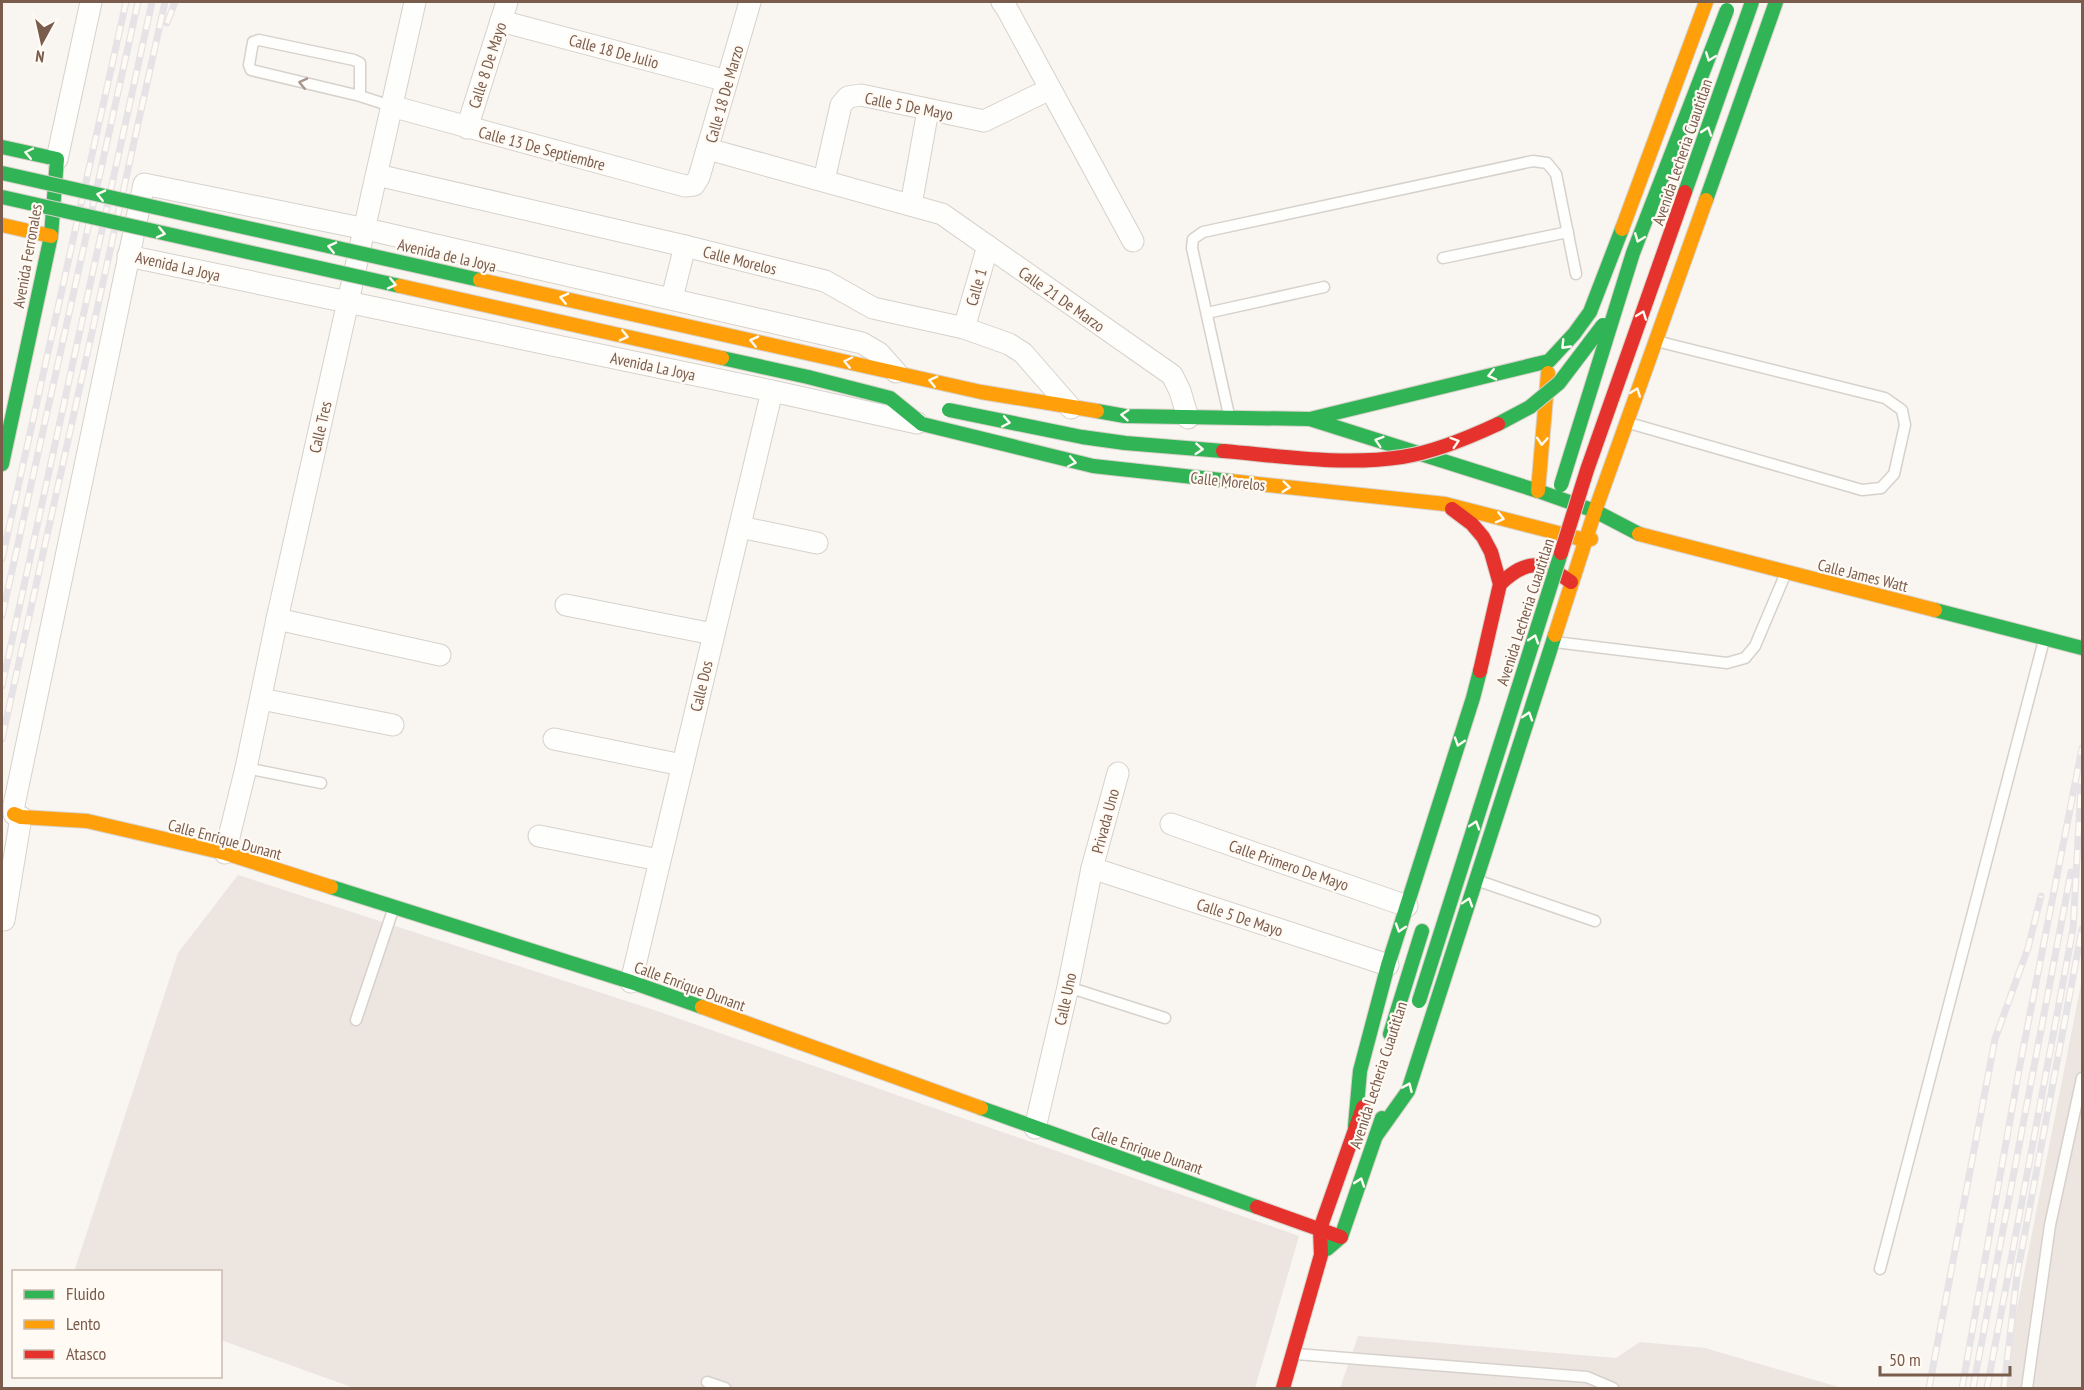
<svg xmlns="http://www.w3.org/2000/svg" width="2084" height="1390" font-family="'PT Sans Narrow',sans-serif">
<rect width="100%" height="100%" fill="#f9f5f0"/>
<!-- industrial -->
<g fill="#ede5e0">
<polygon points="238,875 654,1010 1299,1236 1255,1388 354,1388 221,1340 220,1272 74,1272 178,953"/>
<polygon points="2082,979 2082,1388 2001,1388 2019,1299"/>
<polygon points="1358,1336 1616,1358 1640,1342 1705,1348 1842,1388 1340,1388"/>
</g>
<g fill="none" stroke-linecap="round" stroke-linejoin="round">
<!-- lane casing -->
<g stroke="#d7d1cb" stroke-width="13">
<g id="lane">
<polyline points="360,96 360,63 354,60 259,40 253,42 249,65 251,70 360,96 391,106"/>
<polyline points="1443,258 1568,232"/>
<polyline points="1207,313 1324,287"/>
<polyline points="1229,415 1192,248 1193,239 1203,232 1533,161 1547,163 1556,174 1576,274"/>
<polyline points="1629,423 1862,490 1881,488 1894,474 1905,425 1902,410 1885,398 1656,341"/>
<polyline points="1555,642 1727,663 1745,658 1755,646 1785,575"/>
<polyline points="246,768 321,783"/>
<polyline points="1479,881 1595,921"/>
<polyline points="1068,987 1165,1018"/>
<polyline points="356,1020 394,907"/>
<polyline points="1880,1269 2044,640"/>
<polyline points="1296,1354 1587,1377 1613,1388"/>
<polyline points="707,1382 725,1388"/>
<polyline points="2027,1388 2050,1225 2082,1078"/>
</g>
</g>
<!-- street casing -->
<g stroke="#d7d1cb" stroke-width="23">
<g id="street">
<polyline points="1002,2 1007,9 1133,241"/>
<polyline points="501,21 727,81"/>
<polyline points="391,106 685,186 694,185 699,177 750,2"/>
<polyline points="467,128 507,2"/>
<polyline points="708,149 942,214 1172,375 1180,391 1188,418"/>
<polyline points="57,159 91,2"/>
<polyline points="377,175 685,246 825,281 873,308 964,328 1009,344 1023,353 1071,408"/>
<polyline points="824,180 841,105 848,97 861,95 984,121 1050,89"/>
<polyline points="911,205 928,110"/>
<polyline points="128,256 772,391 917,423"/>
<polyline points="672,298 685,246"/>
<polyline points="964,328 988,246"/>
<polyline points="740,527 817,543"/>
<polyline points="566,605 713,634"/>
<polyline points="277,619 440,655"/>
<polyline points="261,699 393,725"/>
<polyline points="554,739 682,765"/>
<polyline points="14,814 14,805 144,184 366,229 862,343 879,353 896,372"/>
<polyline points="1171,824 1407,906"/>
<polyline points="539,836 659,860"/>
<polyline points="225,853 246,768 277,619 415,2"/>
<polyline points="1092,868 1388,965"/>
<polyline points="4,920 21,817"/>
<polyline points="631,982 772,391"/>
<polyline points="1035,1128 1068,987 1092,868 1118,773"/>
</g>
</g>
<!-- fast casing -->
<g stroke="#d9d2cb" stroke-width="16">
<g id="fast">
<polyline points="2,147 57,159 51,236 2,464"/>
<polyline points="1706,200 1776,2"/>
<polyline points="808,377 890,398 922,424 1093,466 1230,481"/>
<polyline points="1097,411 1125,416 1310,419 1538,491 1595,511 1639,534"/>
<polyline points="1310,419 1549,361 1574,334 1590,312 1622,229"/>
<polyline points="1935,610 2082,648"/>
<polyline points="331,887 631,982 702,1007"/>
<polyline points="1390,1034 1422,931"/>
<polyline points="981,1108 1257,1207"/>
<polyline points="1355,1126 1360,1071 1388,965 1473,698 1480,671"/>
<polyline points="1376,1136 1408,1091 1555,635"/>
<polyline points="1327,1249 1341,1237 1382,1118"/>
</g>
</g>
<!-- slow casing -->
<g stroke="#d9d2cb" stroke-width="16">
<g id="slow">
<polyline points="2,225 51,236"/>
<polyline points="1622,229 1706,2"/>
<polyline points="811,354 981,392 1097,411"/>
<polyline points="1230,481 1445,504 1585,540 1591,539"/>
<polyline points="1538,491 1548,373"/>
<polyline points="1639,534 1935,610"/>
<polyline points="1555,635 1595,511 1706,200"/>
<polyline points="14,814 21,817 87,821 225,853 331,887"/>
<polyline points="702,1007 981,1108"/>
</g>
</g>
<!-- jam casing -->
<g stroke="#d9d2cb" stroke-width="16">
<g id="jam">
<polyline points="1452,509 1472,524 1483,537 1491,552 1500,584 1480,671"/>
<path d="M1500 584C1528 558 1541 561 1571 582"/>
<polyline points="1257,1207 1341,1237"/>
<polyline points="1283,1388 1321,1255 1320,1229 1363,1107"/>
</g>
</g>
<!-- lane -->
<use href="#lane" stroke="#fefefd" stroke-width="10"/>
<!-- street -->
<use href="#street" stroke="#fefefd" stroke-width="21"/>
<!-- fast -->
<use href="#fast" stroke="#30b455" stroke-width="14"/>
<!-- slow -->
<use href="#slow" stroke="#ff9f0a" stroke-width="14"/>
<!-- jam -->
<use href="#jam" stroke="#e5322d" stroke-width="14"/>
<!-- rail casing -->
<g stroke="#e6e3e7" stroke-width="7">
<g id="rail">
<polyline points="167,23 175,2"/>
<polyline points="2,559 126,2"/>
<polyline points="2,616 138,2"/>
<polyline points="2,686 152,2"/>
<polyline points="2,739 165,2"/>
<polyline points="1929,1388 1995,1039 2028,948 2041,896"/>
<polyline points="1962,1388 2019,1070 2082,748"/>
<polyline points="1973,1388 2071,872"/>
<polyline points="1987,1388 2073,929 2081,787"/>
<polyline points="2004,1388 2017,1275 2082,929"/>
</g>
</g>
<!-- rail -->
<use href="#rail" stroke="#fffaf3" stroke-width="4.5" stroke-dasharray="14" stroke-linecap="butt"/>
<!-- fast-bridge casing -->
<g stroke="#d9d2cb" stroke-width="16" stroke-linecap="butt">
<g id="fast-bridge">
<polyline points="2,173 480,280"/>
<polyline points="1685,192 1752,2"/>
<polyline points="2,197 400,286"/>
<polyline points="722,358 808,377"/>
<polyline points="949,410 1082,437 1125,443 1223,451"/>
<polyline points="1498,424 1530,407 1559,383 1603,325"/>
<polyline points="1561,485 1633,253 1727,10"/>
<polyline points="1419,1001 1561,553"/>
</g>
</g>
<!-- slow-bridge casing -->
<g stroke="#d9d2cb" stroke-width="16" stroke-linecap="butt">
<g id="slow-bridge">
<polyline points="480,280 811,354"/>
<polyline points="400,286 722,358"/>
</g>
</g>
<!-- jam-bridge casing -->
<g stroke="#d9d2cb" stroke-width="16" stroke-linecap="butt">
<g id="jam-bridge">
<path d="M1223 451C1282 456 1343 466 1402 457 1435 452 1468 438 1498 424"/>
<polyline points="1561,553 1587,470 1685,192"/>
</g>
</g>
<!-- fast-bridge -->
<use href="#fast-bridge" stroke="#30b455" stroke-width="14"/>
<!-- slow-bridge -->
<use href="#slow-bridge" stroke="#ff9f0a" stroke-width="14"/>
<!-- jam-bridge -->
<use href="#jam-bridge" stroke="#e5322d" stroke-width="14"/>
</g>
<!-- one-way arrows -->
<defs><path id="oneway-chevron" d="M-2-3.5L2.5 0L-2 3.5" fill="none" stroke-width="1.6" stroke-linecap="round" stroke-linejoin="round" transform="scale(1.5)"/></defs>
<g stroke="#fffaf3">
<use href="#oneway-chevron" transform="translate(1710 57) rotate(111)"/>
<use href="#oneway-chevron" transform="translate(1707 131) rotate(-71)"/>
<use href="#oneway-chevron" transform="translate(29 153) rotate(-168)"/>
<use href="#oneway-chevron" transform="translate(101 195) rotate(-167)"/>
<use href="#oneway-chevron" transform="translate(161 233) rotate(13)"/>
<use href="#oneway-chevron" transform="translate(1639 238) rotate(111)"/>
<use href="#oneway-chevron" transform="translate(332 247) rotate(-167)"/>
<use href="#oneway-chevron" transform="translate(392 284) rotate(13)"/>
<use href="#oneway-chevron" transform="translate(564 298) rotate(-167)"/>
<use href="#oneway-chevron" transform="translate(1642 315) rotate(-70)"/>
<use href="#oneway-chevron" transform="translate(624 336) rotate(13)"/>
<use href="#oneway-chevron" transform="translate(754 341) rotate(-167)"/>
<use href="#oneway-chevron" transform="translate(1565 345) rotate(134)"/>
<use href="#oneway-chevron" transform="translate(848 362) rotate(-168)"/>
<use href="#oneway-chevron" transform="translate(1492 375) rotate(167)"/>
<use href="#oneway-chevron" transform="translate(933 381) rotate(-167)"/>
<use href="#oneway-chevron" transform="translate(1636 392) rotate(-70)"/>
<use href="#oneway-chevron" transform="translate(1125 415) rotate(-175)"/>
<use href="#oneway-chevron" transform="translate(1006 422) rotate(11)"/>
<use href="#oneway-chevron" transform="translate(1379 441) rotate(-163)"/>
<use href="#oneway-chevron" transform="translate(1542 441) rotate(94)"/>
<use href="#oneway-chevron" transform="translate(1455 442) rotate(-18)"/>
<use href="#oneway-chevron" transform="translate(1199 449) rotate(4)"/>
<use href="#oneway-chevron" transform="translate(1072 462) rotate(12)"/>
<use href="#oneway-chevron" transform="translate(1286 487) rotate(6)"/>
<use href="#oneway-chevron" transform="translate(1500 518) rotate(14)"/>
<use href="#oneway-chevron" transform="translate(1534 639) rotate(-72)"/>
<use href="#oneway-chevron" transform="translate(1528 716) rotate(-72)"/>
<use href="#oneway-chevron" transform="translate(1459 742) rotate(108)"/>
<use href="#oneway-chevron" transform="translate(1475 825) rotate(-72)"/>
<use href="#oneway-chevron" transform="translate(1468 902) rotate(-72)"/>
<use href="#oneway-chevron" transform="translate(1400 928) rotate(108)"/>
<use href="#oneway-chevron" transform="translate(1408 1087) rotate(-66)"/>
<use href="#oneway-chevron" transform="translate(1360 1182) rotate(-71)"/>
</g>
<use stroke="#a8958b" href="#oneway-chevron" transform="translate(303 83) rotate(-167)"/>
<g text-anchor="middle" stroke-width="4.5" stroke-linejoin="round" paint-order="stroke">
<!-- street labels -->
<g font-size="16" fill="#7a5c4d" stroke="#fffaf3">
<text transform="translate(614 51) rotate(15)" y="6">Calle 18 De Julio</text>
<text transform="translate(487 65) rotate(-72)" y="6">Calle 8 De Mayo</text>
<text transform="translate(724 94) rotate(-74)" y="6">Calle 18 De Marzo</text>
<text transform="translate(909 106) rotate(11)" y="6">Calle 5 De Mayo</text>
<text transform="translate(542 148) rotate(15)" y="6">Calle 13 De Septiembre</text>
<text transform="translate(1682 152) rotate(-71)" y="6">Avenida Lecheria Cuautitlan</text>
<text transform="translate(447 255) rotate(13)" y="6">Avenida de la Joya</text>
<text transform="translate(27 256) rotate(-80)" y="6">Avenida Ferronales</text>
<text transform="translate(740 260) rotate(14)" y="6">Calle Morelos</text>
<text transform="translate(178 266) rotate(13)" y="6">Avenida La Joya</text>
<text transform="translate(976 287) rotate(-74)" y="6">Calle 1</text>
<text transform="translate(1062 299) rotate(35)" y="6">Calle 21 De Marzo</text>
<text transform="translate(653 366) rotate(12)" y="6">Avenida La Joya</text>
<text transform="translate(320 427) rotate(-77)" y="6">Calle Tres</text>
<text transform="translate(1228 481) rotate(6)" y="6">Calle Morelos</text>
<text transform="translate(1863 575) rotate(14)" y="6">Calle James Watt</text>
<text transform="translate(1525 612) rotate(-72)" y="6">Avenida Lecheria Cuautitlan</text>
<text transform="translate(701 686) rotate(-77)" y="6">Calle Dos</text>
<text transform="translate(1105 821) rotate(-75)" y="6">Privada Uno</text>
<text transform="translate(225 839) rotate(15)" y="6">Calle Enrique Dunant</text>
<text transform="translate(1289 865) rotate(19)" y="6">Calle Primero De Mayo</text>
<text transform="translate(1240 917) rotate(18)" y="6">Calle 5 De Mayo</text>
<text transform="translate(690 986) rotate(20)" y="6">Calle Enrique Dunant</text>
<text transform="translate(1065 999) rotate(-78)" y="6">Calle Uno</text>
<text transform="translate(1378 1075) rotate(-72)" y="6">Avenida Lecheria Cuautitlan</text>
<text transform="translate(1147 1150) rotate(19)" y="6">Calle Enrique Dunant</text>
</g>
</g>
<!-- border -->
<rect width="2084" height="1390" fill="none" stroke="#7a5c4d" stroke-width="6"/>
<!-- legend -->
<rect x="12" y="1270" width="210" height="108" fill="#fffaf3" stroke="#cabbb1" stroke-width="1.5"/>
<rect x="24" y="1290" width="30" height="9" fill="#30b455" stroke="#cabbb1" stroke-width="1.5"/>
<text x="66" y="1300" font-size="18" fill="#7a5c4d">Fluido</text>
<rect x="24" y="1320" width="30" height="9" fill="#ff9f0a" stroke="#cabbb1" stroke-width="1.5"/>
<text x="66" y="1330" font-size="18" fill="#7a5c4d">Lento</text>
<rect x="24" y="1350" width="30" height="9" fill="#e5322d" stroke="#cabbb1" stroke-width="1.5"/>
<text x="66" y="1360" font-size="18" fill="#7a5c4d">Atasco</text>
<!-- north arrow -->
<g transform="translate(42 42) rotate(188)" stroke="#fffaf3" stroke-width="4.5" paint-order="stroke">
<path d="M0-4.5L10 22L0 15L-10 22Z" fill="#7a5c4d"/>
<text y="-9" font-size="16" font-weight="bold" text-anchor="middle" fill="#7a5c4d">N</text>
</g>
<!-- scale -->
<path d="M1880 1366v9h130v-9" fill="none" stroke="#7a5c4d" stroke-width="3"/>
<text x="1889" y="1366" font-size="18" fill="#7a5c4d" stroke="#fffaf3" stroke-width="4.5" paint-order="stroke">50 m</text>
</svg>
